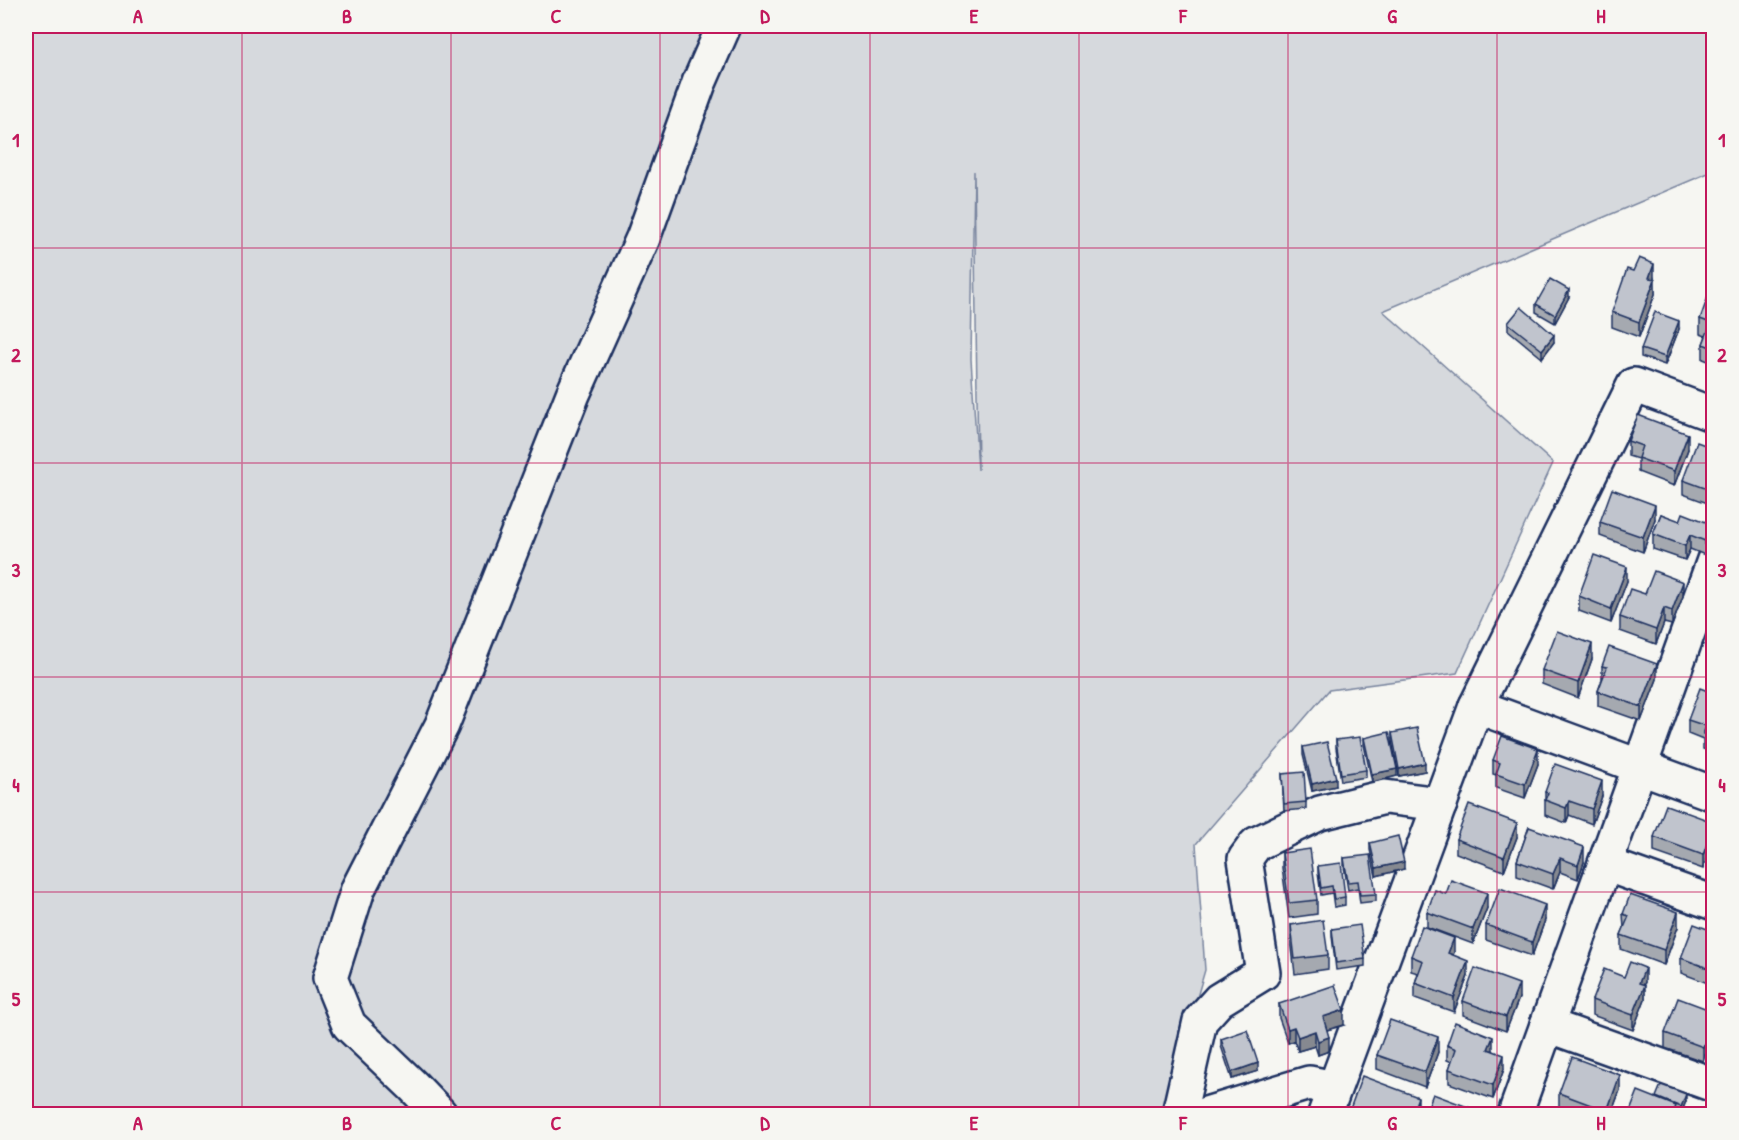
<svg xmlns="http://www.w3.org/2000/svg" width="1739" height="1140" font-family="'Patrick Hand',sans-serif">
<rect width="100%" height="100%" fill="#f6f6f2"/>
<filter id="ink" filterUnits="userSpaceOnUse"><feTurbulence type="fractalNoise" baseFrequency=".0167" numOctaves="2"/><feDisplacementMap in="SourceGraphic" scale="12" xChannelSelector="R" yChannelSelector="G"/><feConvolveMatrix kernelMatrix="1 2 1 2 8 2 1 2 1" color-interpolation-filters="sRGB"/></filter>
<g filter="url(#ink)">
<!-- green -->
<path fill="#d6d9dd" stroke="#78849e" stroke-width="1.5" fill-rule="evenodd" d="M26 26H1713V171L1383 311 1553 463 1457 673 1329 690 1196 844 1205 970 1163 1114H26ZM974 171 978 469V470L971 359Z"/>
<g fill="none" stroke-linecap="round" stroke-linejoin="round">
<!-- minor casing -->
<g stroke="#1b2f5e" stroke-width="38">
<g id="minor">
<polyline points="1476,706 1714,794"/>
<polyline points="1605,864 1714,903"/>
<polyline points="1547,1025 1714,1085"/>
<polyline points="440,1114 413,1086 349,1025 330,978 358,889 442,725 573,394 643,238 699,83 724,26"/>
<polyline points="1179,1114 1200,1021 1219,1000 1263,973 1245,859 1256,844 1320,813 1385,797 1440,804"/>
<polyline points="1206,1114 1309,1083 1334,1088"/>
<polyline points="1325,1114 1476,706 1634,385 1714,415"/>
<polyline points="1515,1114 1714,560"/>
</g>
</g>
<!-- minor -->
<use href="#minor" stroke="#f6f6f2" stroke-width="33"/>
</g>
<!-- wall -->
<g fill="#a5a9b0" stroke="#1b2f5e" stroke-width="1.5">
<polygon points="1654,278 1655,294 1639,337 1612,327 1612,312"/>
<polygon points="1713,295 1713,363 1703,359 1703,344 1706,336 1700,334 1700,319"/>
<polygon points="1569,297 1555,323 1536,312 1536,304"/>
<polygon points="1508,323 1554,342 1542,358 1508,330"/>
<polygon points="1679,329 1665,365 1641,357 1641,349"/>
<polygon points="1713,439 1713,505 1683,494 1683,480 1705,445"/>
<polygon points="1628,441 1688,449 1674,486 1638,472 1638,459 1628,456"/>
<polygon points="1661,514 1711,538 1705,555 1690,549 1685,560 1653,549 1653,534"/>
<polygon points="1655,519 1643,552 1600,536 1600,522"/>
<polygon points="1627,581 1611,623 1579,611 1579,596"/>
<polygon points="1645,594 1683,596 1672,625 1664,623 1656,644 1620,631 1620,617"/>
<polygon points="1592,659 1578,698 1542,684 1542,670"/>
<polygon points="1602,666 1657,679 1641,721 1598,706 1598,691 1602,680"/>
<polygon points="1713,693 1713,753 1703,749 1703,740 1688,734 1688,720"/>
<polygon points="1392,733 1425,771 1399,776 1392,741"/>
<polygon points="1364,738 1397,776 1372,782 1364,745"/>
<polygon points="1336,740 1366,770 1366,777 1341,781 1336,748"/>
<polygon points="1303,747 1336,786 1312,791 1303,755"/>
<polygon points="1493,760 1538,764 1525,798 1496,788 1496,775 1493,774"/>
<polygon points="1282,774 1306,802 1306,809 1284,811"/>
<polygon points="1545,792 1602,796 1592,824 1569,815 1566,823 1545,815"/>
<polygon points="1713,822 1703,869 1654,852 1654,837"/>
<polygon points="1529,827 1584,862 1578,879 1560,872 1553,889 1517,876 1517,861"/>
<polygon points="1517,837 1504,871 1456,853 1456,839"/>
<polygon points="1370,843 1404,869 1376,876 1370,850"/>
<polygon points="1282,853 1317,900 1317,914 1289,918 1282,868"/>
<polygon points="1344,858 1376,894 1376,901 1360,903 1358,888 1348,890 1344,866"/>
<polygon points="1318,866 1345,897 1345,905 1334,907 1332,893 1321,895 1318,873"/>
<polygon points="1446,894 1487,908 1473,944 1427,927 1427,912"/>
<polygon points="1623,914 1678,927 1664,965 1621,949 1621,935 1624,928"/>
<polygon points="1545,920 1532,956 1486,940 1486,925"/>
<polygon points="1291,925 1328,955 1328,969 1295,974 1291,940"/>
<polygon points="1332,929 1365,959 1365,966 1336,970 1332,936"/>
<polygon points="1713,931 1713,985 1681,973 1681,958"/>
<polygon points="1454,952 1453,955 1468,976 1454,1012 1415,998 1415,983 1418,973 1411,971 1411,956"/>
<polygon points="1624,977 1645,982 1644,984 1645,999 1633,1030 1592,1015 1592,1000"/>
<polygon points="1519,998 1506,1031 1463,1015 1463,1001"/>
<polygon points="1279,1004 1344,1025 1327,1030 1329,1051 1318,1055 1315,1046 1298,1051 1294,1041 1288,1043 1279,1018"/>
<polygon points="1713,1011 1703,1061 1665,1048 1665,1033"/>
<polygon points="1221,1039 1258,1071 1232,1079 1221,1046"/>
<polygon points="1447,1045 1493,1050 1504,1069 1493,1099 1449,1083 1449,1069 1452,1062 1447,1060"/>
<polygon points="1438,1052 1425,1087 1377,1069 1377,1055"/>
<polygon points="1620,1090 1611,1114 1578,1114 1559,1108 1559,1093"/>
<polygon points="1656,1098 1686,1101 1681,1114 1676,1112 1676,1114"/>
<polygon points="1350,1109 1418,1111 1417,1114 1350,1114"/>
</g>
<!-- shaded-wall -->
<g fill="#868990" stroke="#1b2f5e" stroke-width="1.5">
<polygon points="1654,264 1654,278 1649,292 1649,278"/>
<polygon points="1655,279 1655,294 1639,337 1639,322"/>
<polygon points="1569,290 1569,297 1555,323 1555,315"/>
<polygon points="1679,321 1679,329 1665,365 1665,357"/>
<polygon points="1554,335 1554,342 1542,358 1542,350"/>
<polygon points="1688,434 1688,449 1674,486 1674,471"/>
<polygon points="1655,505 1655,519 1643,552 1643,537"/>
<polygon points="1711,524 1711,538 1705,555 1705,541"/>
<polygon points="1690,535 1690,549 1685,560 1685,546"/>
<polygon points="1627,567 1627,581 1611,623 1611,609"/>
<polygon points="1683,582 1683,596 1672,625 1672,611"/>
<polygon points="1664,608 1664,623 1656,644 1656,630"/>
<polygon points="1592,644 1592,659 1578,698 1578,683"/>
<polygon points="1657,664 1657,679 1641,721 1641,707"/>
<polygon points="1538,749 1538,764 1525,798 1525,784"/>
<polygon points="1425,763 1425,771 1399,776 1399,769"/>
<polygon points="1397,769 1397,776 1372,782 1372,774"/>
<polygon points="1336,778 1336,786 1312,791 1312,784"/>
<polygon points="1602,781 1602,796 1592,824 1592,809"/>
<polygon points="1569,801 1569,815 1566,823 1566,808"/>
<polygon points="1517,823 1517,837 1504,871 1504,857"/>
<polygon points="1713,827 1713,841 1703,869 1703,855"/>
<polygon points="1584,847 1584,862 1578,879 1578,865"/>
<polygon points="1560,858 1560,872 1553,889 1553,874"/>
<polygon points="1404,862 1404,869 1376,876 1376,868"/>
<polygon points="1487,893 1487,908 1473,944 1473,929"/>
<polygon points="1545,905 1545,920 1532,956 1532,942"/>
<polygon points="1678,912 1678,927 1664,965 1664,950"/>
<polygon points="1454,938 1454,952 1448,968 1448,953"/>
<polygon points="1468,961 1468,976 1454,1012 1454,998"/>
<polygon points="1645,968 1645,982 1639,997 1639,983"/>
<polygon points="1519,984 1519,998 1506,1031 1506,1017"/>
<polygon points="1645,985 1645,999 1633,1030 1633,1015"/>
<polygon points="1344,1010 1344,1025 1323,1031 1323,1017"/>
<polygon points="1713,1019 1713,1033 1703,1061 1703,1047"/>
<polygon points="1294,1027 1294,1041 1288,1043 1288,1029"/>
<polygon points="1315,1031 1315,1046 1298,1051 1298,1037"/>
<polygon points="1329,1037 1329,1051 1318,1055 1318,1041"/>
<polygon points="1438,1037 1438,1052 1425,1087 1425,1072"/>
<polygon points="1493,1037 1493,1051 1488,1049"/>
<polygon points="1504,1055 1504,1069 1493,1099 1493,1085"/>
<polygon points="1258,1063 1258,1071 1232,1079 1232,1072"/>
<polygon points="1620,1075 1620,1090 1611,1114 1607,1114 1607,1111"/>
<polygon points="1686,1094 1686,1101 1681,1114 1681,1107"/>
<polygon points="1418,1097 1418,1111 1417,1114 1412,1114"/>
</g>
<!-- building -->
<g fill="#c0c4cd" stroke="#1b2f5e" stroke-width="1.5">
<polygon points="1639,258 1654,264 1649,278 1655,279 1639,322 1612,312 1627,269 1633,271"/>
<polygon points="1550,279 1569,290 1555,315 1536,304"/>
<polygon points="1709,294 1713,295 1713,348 1703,344 1711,323 1700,319"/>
<polygon points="1521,307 1554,335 1542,350 1508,323"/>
<polygon points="1655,312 1679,321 1665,357 1641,349"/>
<polygon points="1638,415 1688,434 1674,471 1638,458 1642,446 1628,441"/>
<polygon points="1708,437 1713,439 1713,491 1683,480 1697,442 1705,445"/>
<polygon points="1612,489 1655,505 1643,537 1600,522"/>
<polygon points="1683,513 1711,524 1705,541 1690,535 1685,546 1653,534 1661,514 1680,521"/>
<polygon points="1594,555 1627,567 1611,609 1579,596"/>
<polygon points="1654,571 1683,582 1672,611 1664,608 1656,630 1620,617 1630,589 1645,594"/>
<polygon points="1557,631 1592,644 1578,683 1542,670"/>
<polygon points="1609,647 1657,664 1641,707 1598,691 1607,667 1602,666"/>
<polygon points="1700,688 1713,693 1713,738 1703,734 1706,726 1688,720"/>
<polygon points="1417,728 1425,763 1399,769 1392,733"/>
<polygon points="1389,732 1397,769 1372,774 1364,738"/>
<polygon points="1502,736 1538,749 1525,784 1496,774 1500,763 1493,760"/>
<polygon points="1360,737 1366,770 1341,774 1336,740"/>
<polygon points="1327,742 1336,778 1312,784 1303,747"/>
<polygon points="1555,764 1602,781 1592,809 1569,801 1566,808 1545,800 1548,793 1545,792"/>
<polygon points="1304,772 1306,802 1284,804 1282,774"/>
<polygon points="1469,805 1517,823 1504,857 1456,839"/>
<polygon points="1666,805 1713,822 1713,827 1703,855 1654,837"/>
<polygon points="1529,827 1584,847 1578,865 1560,858 1553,874 1517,861"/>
<polygon points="1398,836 1404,862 1376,868 1370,843"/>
<polygon points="1310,849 1317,900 1289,903 1282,853"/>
<polygon points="1370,855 1376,894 1360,895 1358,881 1348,882 1344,858"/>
<polygon points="1341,863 1345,897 1334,899 1332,886 1321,888 1318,866"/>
<polygon points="1451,880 1487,893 1473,929 1427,912 1435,890 1446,894"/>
<polygon points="1500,888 1545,905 1532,942 1486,925"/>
<polygon points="1630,895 1678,912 1664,950 1621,935 1629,916 1623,914"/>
<polygon points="1323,920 1328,955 1295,959 1291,925"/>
<polygon points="1694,924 1713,931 1713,970 1681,958"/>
<polygon points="1360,925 1365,959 1336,963 1332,929"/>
<polygon points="1422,926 1454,938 1448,953 1468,961 1454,998 1415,983 1423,961 1411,956"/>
<polygon points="1630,962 1645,968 1639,983 1645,985 1633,1015 1592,1000 1604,969 1624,977"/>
<polygon points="1475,968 1519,984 1506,1017 1463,1001"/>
<polygon points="1335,985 1344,1010 1323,1017 1329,1037 1318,1041 1315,1031 1298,1037 1294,1027 1288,1029 1279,1004"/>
<polygon points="1678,998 1713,1011 1713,1019 1703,1047 1665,1033"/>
<polygon points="1390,1020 1438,1037 1425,1072 1377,1055"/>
<polygon points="1455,1022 1493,1037 1488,1049 1504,1055 1493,1085 1449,1069 1456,1049 1447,1045"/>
<polygon points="1247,1030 1258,1063 1232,1072 1221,1039"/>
<polygon points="1572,1057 1620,1075 1607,1111 1559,1093"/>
<polygon points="1362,1076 1418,1097 1412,1114 1365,1114 1350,1109"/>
<polygon points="1661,1085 1686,1094 1681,1107 1656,1097"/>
<polygon points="1638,1091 1676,1106 1673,1114 1629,1114"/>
<polygon points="1433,1094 1484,1113 1483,1114 1425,1114"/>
<polygon points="1293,1108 1295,1114 1273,1114"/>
</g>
</g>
<!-- grid -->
<path fill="none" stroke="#c2185b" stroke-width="1.5" stroke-opacity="0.55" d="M242 26V1114M451 26V1114M660 26V1114M870 26V1114M1079 26V1114M1288 26V1114M1497 26V1114M26 248H1714M26 463H1714M26 677H1714M26 892H1714"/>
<!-- margin -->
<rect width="1739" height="1140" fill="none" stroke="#f6f6f2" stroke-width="66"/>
<rect x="33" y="33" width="1673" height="1074" fill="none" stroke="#c2185b" stroke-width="2"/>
<g font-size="20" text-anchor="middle" font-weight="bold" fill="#c2185b">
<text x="138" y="23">A</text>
<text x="347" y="23">B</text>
<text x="556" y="23">C</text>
<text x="765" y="23">D</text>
<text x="974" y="23">E</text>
<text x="1183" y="23">F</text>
<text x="1392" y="23">G</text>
<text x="1601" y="23">H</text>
<text x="16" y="147">1</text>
<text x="1722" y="147">1</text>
<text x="16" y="362">2</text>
<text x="1722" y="362">2</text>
<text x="16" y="577">3</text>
<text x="1722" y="577">3</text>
<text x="16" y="792">4</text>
<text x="1722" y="792">4</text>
<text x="16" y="1006">5</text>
<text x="1722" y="1006">5</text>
<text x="138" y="1130">A</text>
<text x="347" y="1130">B</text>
<text x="556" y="1130">C</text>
<text x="765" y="1130">D</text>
<text x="974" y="1130">E</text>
<text x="1183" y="1130">F</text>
<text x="1392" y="1130">G</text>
<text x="1601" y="1130">H</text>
</g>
</svg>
